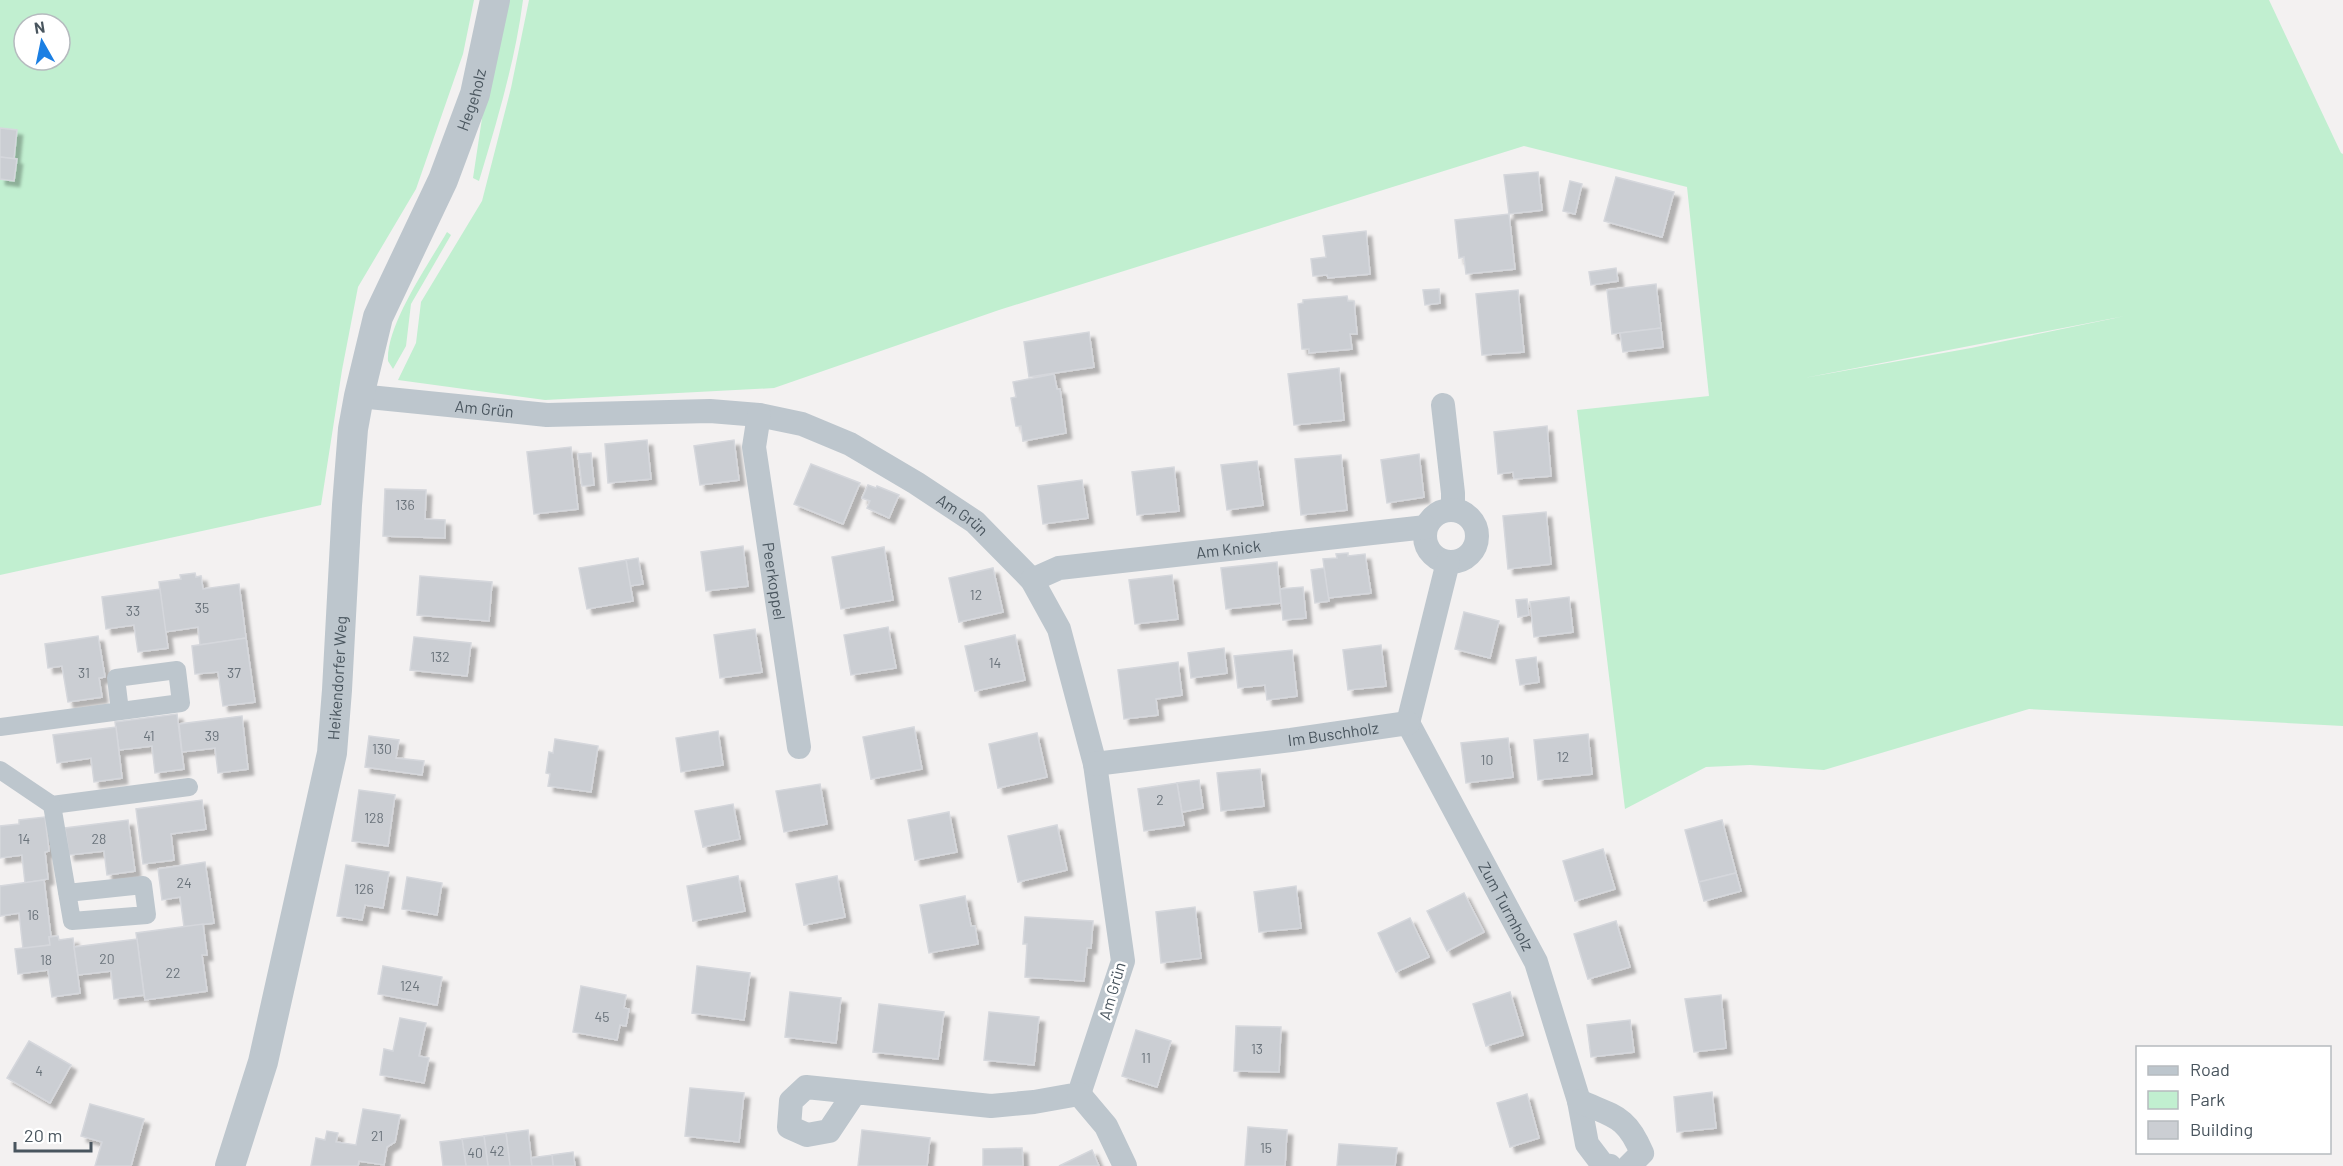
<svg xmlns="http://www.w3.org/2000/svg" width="2343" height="1166" font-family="Barlow,sans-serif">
<defs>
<filter id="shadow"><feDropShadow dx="5.5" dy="5.5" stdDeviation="1.5" flood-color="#0004"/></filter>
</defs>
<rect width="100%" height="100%" fill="#f3f1f1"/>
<!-- green -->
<g fill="#c1efd0" fill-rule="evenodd">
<path d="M0 0H474L463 54 416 189 358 287 342 370 321 505 0 575ZM24 24H60V60H24Z"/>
<path d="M507 0H523C515 62 497 121 479 181L473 178 484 105Z"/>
<path d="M529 0H2269L2341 153 2343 154V726L2029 709 1824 770 1750 765 1706 767 1625 809 1577 410 1709 396 1687 187 1524 146 999 310 774 388 545 400 398 380 416 343 421 302 482 201 511 88ZM2125 316 1971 348 1804 378Z"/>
<path d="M447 232 451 235 411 304 406 346 393 369 388 361C386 325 428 265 447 232Z"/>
</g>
<!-- building -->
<g fill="#cbced3" stroke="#d5d7dc" stroke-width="1.5" filter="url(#shadow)">
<polygon points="0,128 17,130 14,159 0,157"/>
<polygon points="0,157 17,159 14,181 0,179"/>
<polygon points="1538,172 1542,210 1509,214 1504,175"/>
<polygon points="1616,177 1674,192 1662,237 1604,221"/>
<polygon points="1570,181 1582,184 1575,214 1563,211"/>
<polygon points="1509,214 1515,269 1466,274 1464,257 1459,258 1455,220"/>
<polygon points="1366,231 1370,274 1328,278 1327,275 1313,276 1311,259 1326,257 1323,236"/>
<polygon points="1616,268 1618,281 1591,285 1589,272"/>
<polygon points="1656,284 1661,328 1612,334 1607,290"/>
<polygon points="1439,289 1440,303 1425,305 1423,290"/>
<polygon points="1518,290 1524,352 1482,355 1476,294"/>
<polygon points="1347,296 1348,301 1354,301 1357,334 1350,334 1352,349 1309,353 1309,349 1302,349 1298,304 1303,303 1303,300"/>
<polygon points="1661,328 1663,347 1623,352 1620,333"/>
<polygon points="1089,332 1094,367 1029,377 1024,342"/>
<polygon points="1339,368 1344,420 1294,425 1288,374"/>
<polygon points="1054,374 1057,389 1060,389 1066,433 1023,441 1021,426 1016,426 1011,398 1016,397 1013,382"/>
<polygon points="1547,426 1551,476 1514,479 1513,472 1498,474 1494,432"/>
<polygon points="647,440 651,479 608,483 605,444"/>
<polygon points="734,440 739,480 700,485 694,446"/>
<polygon points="571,447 578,509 534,514 527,452"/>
<polygon points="591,453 594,485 582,486 578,454"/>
<polygon points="1419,454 1424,497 1387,503 1381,460"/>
<polygon points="1341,455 1347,510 1301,515 1295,459"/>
<polygon points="1257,461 1263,505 1227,510 1221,465"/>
<polygon points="811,464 860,483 843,524 794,504"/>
<polygon points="1174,467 1179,511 1137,515 1132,472"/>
<polygon points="1082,480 1088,518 1043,524 1038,486"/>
<polygon points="868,485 876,488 877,486 899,495 889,518 867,508 870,501 862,498"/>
<polygon points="385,489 426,490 425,519 445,520 445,538 383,536"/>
<polygon points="1546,512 1551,564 1508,569 1503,516"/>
<polygon points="743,546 748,586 706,591 701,552"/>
<polygon points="884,547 893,600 841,609 832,557"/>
<polygon points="1348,553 1348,556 1365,554 1371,593 1328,598 1323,559 1337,558 1336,554"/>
<polygon points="638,558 643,584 630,586 626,560"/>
<polygon points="626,560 633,601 587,609 579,568"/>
<polygon points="1277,562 1281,603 1226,609 1221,568"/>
<polygon points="993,568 1003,612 959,622 949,578"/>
<polygon points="1324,568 1329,601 1315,603 1311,570"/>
<polygon points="195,573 196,577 201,576 203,589 239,584 246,638 200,645 198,627 165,632 159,582 181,579 180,575"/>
<polygon points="1172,575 1178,619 1135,624 1129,580"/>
<polygon points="420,576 492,582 489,621 417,615"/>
<polygon points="1303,587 1306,618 1283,620 1280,589"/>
<polygon points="160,589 168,648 138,652 134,625 106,629 102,597"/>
<polygon points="1569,597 1573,632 1534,637 1530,602"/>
<polygon points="1527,599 1529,615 1518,617 1516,600"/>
<polygon points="1464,612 1499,621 1490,658 1455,649"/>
<polygon points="888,627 896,668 851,675 844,635"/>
<polygon points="755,629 762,672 720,678 714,635"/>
<polygon points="1015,635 1025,680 975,691 965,646"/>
<polygon points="98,636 105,677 99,678 102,697 68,702 62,666 48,668 45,644"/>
<polygon points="414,637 471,643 467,676 410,670"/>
<polygon points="246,638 255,702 223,706 218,672 195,674 192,646"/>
<polygon points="1381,645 1386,686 1348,690 1343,650"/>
<polygon points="1224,648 1227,673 1191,678 1188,653"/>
<polygon points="1292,650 1297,696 1267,700 1265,685 1238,688 1234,656"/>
<polygon points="1536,657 1539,682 1520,685 1516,660"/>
<polygon points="1178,662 1182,695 1156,699 1158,715 1124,719 1118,670"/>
<polygon points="177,714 184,769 155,773 152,746 119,750 115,722"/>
<polygon points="242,716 248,769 218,773 215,748 182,752 179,724"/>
<polygon points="116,727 122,778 94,782 91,758 57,763 53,735"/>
<polygon points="914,727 922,769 871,779 863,737"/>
<polygon points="718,731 723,765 681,772 676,738"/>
<polygon points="1037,733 1047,777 998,788 989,744"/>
<polygon points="1588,734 1592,774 1538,780 1534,740"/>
<polygon points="369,736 399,740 396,758 424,761 422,775 365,767"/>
<polygon points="1508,738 1513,777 1466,783 1461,743"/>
<polygon points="555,739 598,746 591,792 548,786 550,774 546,773 549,752 553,753"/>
<polygon points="1260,769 1264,806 1221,811 1217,773"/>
<polygon points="1199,780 1203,808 1182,812 1177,783"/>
<polygon points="1177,783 1184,825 1144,831 1138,789"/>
<polygon points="820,784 827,824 784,832 776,791"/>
<polygon points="359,790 395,795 388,846 352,841"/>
<polygon points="202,800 206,829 171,834 174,860 143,864 136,809"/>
<polygon points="733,804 740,839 703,847 695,811"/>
<polygon points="949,812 957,852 915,860 908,820"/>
<polygon points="45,817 49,851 45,852 48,879 25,883 22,855 0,858 0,826 19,824 19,820"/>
<polygon points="128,820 135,871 107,875 104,851 69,855 65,828"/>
<polygon points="1722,820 1736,873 1699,882 1685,830"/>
<polygon points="1057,825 1067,870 1018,882 1008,836"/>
<polygon points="1603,849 1615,889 1575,901 1563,861"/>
<polygon points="205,862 214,923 184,927 180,897 162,900 158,869"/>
<polygon points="346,865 389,872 383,908 365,905 362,920 337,916"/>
<polygon points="1736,873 1741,891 1704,901 1699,882"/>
<polygon points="738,876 745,911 693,921 687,886"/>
<polygon points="837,876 845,917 804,925 796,884"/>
<polygon points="407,877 442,883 437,915 402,909"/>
<polygon points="44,880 51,937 49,937 50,945 23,949 19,913 0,916 0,886"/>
<polygon points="1296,886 1301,928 1259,932 1254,892"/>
<polygon points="1464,893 1484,932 1447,951 1427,911"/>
<polygon points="965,896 971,926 975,926 978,944 929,953 920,905"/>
<polygon points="1195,907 1201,958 1161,963 1156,912"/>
<polygon points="1025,917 1093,921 1091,948 1087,948 1084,981 1025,977 1027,944 1023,944"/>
<polygon points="1410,918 1429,957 1396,972 1378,933"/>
<polygon points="1616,921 1630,967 1588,979 1574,934"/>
<polygon points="203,924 207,955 202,955 207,991 145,1000 136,933"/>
<polygon points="58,936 59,940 73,938 80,993 52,997 48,970 18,974 15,949 50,945 49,937"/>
<polygon points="137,939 144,995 114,999 111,971 78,975 74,947"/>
<polygon points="383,966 442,977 437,1005 378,994"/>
<polygon points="697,966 750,973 744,1020 692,1013"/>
<polygon points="581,986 626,995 624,1008 629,1009 626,1026 620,1025 617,1040 573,1032"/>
<polygon points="790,992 841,998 836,1043 785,1037"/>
<polygon points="1510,992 1523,1035 1486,1046 1473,1004"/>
<polygon points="1721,995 1726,1048 1694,1052 1685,999"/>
<polygon points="879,1004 944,1012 938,1059 873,1052"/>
<polygon points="989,1012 1039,1017 1034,1065 984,1060"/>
<polygon points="400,1018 426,1023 419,1056 429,1058 424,1083 380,1075 384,1049 393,1051"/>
<polygon points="1630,1020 1634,1052 1591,1057 1587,1025"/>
<polygon points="1236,1026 1281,1027 1279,1072 1234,1071"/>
<polygon points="1136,1030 1171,1041 1157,1087 1122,1076"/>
<polygon points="29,1041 71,1065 50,1103 7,1078"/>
<polygon points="690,1088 744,1093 739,1142 685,1136"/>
<polygon points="1712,1092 1716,1128 1677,1132 1674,1097"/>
<polygon points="1527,1094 1539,1138 1510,1147 1497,1103"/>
<polygon points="90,1104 144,1119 131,1166 95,1166 102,1142 81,1136"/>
<polygon points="363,1109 400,1115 395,1142 387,1147 384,1165 359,1161 358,1166 311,1166 316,1138 325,1140 327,1131 338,1133 336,1142 356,1145"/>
<polygon points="1248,1127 1287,1130 1285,1166 1245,1166"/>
<polygon points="528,1130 532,1166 510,1166 506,1133"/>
<polygon points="862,1130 930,1138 927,1166 858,1166"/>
<polygon points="506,1133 510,1166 488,1166 484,1136"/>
<polygon points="484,1136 488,1166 466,1166 462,1139"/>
<polygon points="462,1139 466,1166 443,1166 440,1142"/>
<polygon points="1339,1144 1397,1148 1395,1166 1337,1166"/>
<polygon points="1022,1148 1023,1166 983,1166 983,1149"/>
<polygon points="1092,1150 1099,1166 1059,1166"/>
<polygon points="573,1152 575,1166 553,1166 552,1155"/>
<polygon points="552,1155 553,1166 532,1166 531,1158"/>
</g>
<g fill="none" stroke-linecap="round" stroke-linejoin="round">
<!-- pedestrian -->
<g stroke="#bdc6cd" stroke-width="18">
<polyline points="0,727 181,703 177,670 116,678 120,711"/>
<polyline points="0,770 52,805 189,787"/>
<polyline points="52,805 72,921 147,915 143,885 67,893"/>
</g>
<!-- minor -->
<g stroke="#bdc6cd" stroke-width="24">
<path id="s1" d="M359 396 547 415 710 411 759 415 802 424 850 444 916 483 975 522 1032 580 1059 629 1095 764 1123 961 1079 1094 1034 1102 991 1106 806 1087 791 1101 789 1127 807 1135 829 1131 855 1092"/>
<polyline points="1443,405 1453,493 1453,509"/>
<path id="s2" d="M759 415 754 447 799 747"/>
<circle cx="1451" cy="536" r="26"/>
<path id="s3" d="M1032 580 1059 568 1426 527"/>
<path id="s4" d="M1408 723 1536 962 1579 1101 1587 1144 1603 1165 1610 1166"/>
<polyline points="1408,723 1448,562"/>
<path id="s5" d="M1095 764 1291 740 1408 723"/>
<polyline points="1079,1094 1106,1126 1125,1166"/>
<path d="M1579 1101C1614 1117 1626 1115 1642 1153L1629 1166"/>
</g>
<!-- tertiary -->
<path stroke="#bdc6cd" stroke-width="30" id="s6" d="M230 1166 263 1062 332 753 337 690 347 505 353 429 359 396 378 317 443 180 475 94 495 0"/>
</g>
<g text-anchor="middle" stroke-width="5" stroke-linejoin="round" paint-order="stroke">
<!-- number labels -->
<g font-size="14" fill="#6a737b">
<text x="405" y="510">136</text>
<text x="976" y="600">12</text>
<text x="202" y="613">35</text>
<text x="133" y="616">33</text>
<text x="440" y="662">132</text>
<text x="995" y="668">14</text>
<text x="84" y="678">31</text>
<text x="234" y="678">37</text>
<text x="149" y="741">41</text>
<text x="212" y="741">39</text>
<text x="382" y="754">130</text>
<text x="1563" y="762">12</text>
<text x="1487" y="765">10</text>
<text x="1160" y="805">2</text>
<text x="374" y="823">128</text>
<text x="24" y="844">14</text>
<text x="99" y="844">28</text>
<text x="184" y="888">24</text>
<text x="364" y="894">126</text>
<text x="33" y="920">16</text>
<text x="107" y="964">20</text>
<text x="46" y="965">18</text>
<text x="173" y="978">22</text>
<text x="410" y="991">124</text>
<text x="602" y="1022">45</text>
<text x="1257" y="1054">13</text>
<text x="1146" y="1063">11</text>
<text x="39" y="1076">4</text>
<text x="377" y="1141">21</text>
<text x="1266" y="1153">15</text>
<text x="497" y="1156">42</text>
<text x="475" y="1158">40</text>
</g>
<!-- street labels -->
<g font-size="16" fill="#49555e" stroke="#fff">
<text dy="6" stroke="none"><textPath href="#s6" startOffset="1102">Hegeholz</textPath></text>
<text dy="6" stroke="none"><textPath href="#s1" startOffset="126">Am Grün</textPath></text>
<text dy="6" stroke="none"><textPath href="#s1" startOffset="630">Am Grün</textPath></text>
<text dy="6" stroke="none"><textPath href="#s3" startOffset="200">Am Knick</textPath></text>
<text dy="6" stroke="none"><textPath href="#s2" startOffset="168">Peerkoppel</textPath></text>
<text dy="6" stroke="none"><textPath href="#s6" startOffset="501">Heikendorfer Weg</textPath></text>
<text dy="6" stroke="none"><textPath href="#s5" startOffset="240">Im Buschholz</textPath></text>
<text dy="6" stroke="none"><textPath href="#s4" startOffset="208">Zum Turmholz</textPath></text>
<text transform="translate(1112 991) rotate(-74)" y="6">Am Grün</text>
</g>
</g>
<!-- legend -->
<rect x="2136" y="1046" width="195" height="108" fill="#ffffff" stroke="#b6bbbf" stroke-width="1.5"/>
<rect x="2148" y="1066" width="30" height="9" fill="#bdc6cd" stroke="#b6bbbf" stroke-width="1.5"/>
<text x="2190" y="1076" font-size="18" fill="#49555e">Road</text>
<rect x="2148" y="1091" width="30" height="18" fill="#c1efd0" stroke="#b6bbbf" stroke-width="1.5"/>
<text x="2190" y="1106" font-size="18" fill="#49555e">Park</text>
<rect x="2148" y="1121" width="30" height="18" fill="#cbced3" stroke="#b6bbbf" stroke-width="1.5"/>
<text x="2190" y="1136" font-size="18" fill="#49555e">Building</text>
<!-- north arrow -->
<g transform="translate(42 42) rotate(351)"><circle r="28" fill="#ffffff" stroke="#b6bbbf" stroke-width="1.5"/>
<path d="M0-4.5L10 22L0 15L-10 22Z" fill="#1b7fe3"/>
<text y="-9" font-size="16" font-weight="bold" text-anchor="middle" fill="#49555e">N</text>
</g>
<!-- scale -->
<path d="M15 1142v9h76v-9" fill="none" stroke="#49555e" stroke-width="3"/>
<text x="24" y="1142" font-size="18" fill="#49555e" stroke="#ffffff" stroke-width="4.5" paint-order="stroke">20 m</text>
</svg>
